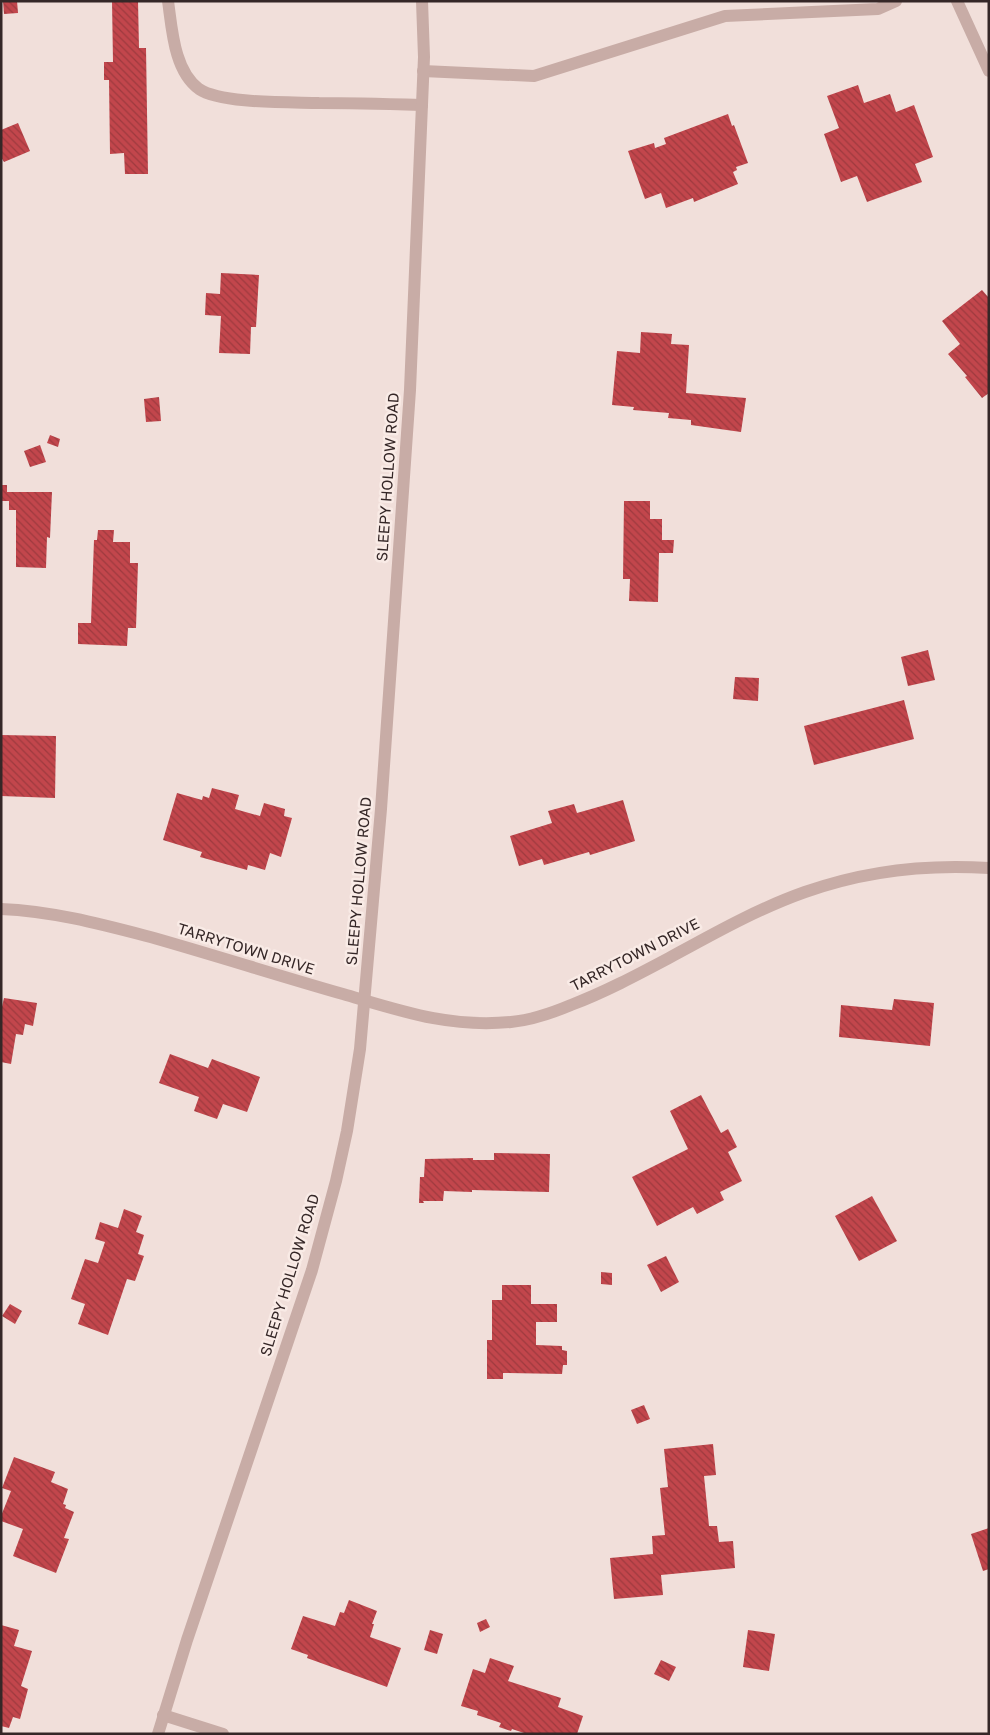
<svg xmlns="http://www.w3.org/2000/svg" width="990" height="1735" font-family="'Golos Text',sans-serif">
<defs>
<pattern id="building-back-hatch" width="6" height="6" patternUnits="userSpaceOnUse" patternTransform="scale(1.25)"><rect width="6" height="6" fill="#c2464c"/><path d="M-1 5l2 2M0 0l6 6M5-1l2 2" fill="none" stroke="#9e3a3f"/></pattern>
</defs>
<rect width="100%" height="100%" fill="#f1dfda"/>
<!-- building -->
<g fill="url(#building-back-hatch)">
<polygon points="3,1 17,1 18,13 4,14"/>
<polygon points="112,1 138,1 139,48 146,48 148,174 125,174 124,153 110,154 109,80 104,80 104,62 113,62"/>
<polygon points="858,85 864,103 890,94 896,112 914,105 933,157 915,164 922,182 867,202 857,176 841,182 824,134 839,128 827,96"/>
<polygon points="728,114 732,126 734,125 748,163 736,167 737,170 733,172 738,184 694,202 693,198 666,208 661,193 645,199 628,151 654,143 655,148 666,144 664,138"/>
<polygon points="18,123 30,151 4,162 1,157 1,130"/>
<polygon points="221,273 259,275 256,327 251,327 250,354 219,353 221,316 205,315 206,293 220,294"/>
<polygon points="982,290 989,298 989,393 982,398 965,377 967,376 948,354 960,344 942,321"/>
<polygon points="641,332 672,334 671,344 689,345 686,393 746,398 741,432 691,425 691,420 668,418 669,413 633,410 634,407 612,405 617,351 640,353"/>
<polygon points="159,397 161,421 146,422 144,399"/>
<polygon points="50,435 60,439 58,447 47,443"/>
<polygon points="40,445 46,462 30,467 24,451"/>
<polygon points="1,485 7,485 7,492 52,492 50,538 47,537 46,568 16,567 16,510 9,510 9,501 1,501"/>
<polygon points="624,501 650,501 650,519 662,519 662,540 674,540 673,553 659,553 658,602 629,601 630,579 623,579"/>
<polygon points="98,530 114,530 113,542 130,542 130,563 138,563 136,628 128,628 127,646 78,644 78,623 91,623 94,540 97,540"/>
<polygon points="928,650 935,680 908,686 901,657"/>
<polygon points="735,677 759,678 758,701 733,699"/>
<polygon points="904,700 914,739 814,765 804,726"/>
<polygon points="1,735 56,736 55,798 1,796"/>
<polygon points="212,788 239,795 235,809 260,816 264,803 285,809 284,816 292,818 281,857 270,853 265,870 248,865 247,870 200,857 202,852 163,840 177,793 202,800 203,796 209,798"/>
<polygon points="623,800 635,841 590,855 589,852 544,865 542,859 519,866 510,836 552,823 548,811 574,804 577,813"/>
<polygon points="4,998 37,1003 33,1026 25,1024 23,1035 16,1034 11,1064 1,1062 1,1011"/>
<polygon points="894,999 934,1003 930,1046 839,1037 841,1005 892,1010"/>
<polygon points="170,1054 208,1068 212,1059 260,1077 247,1112 223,1104 217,1119 194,1111 199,1097 159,1083"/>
<polygon points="701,1095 721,1133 728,1129 737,1147 728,1152 742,1181 720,1192 724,1200 697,1214 693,1207 657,1226 632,1177 688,1149 670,1111"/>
<polygon points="494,1153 550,1154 549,1192 472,1190 472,1192 444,1191 443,1201 423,1201 424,1203 419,1203 420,1177 424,1177 425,1159 473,1158 473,1160 494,1160"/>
<polygon points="872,1196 897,1241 859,1261 835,1216"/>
<polygon points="124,1209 142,1216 136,1232 144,1235 138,1254 144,1256 135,1281 127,1279 108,1335 78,1324 85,1304 71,1299 85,1259 98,1263 105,1242 95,1239 100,1222 118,1228"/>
<polygon points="666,1256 679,1282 661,1292 647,1265"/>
<polygon points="601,1272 612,1273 612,1285 601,1284"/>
<polygon points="502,1285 531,1285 531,1304 557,1304 557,1322 536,1322 536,1345 562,1346 562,1350 567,1351 567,1365 563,1365 562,1374 503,1373 503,1379 487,1379 487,1340 492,1340 492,1300 502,1300"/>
<polygon points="10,1304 22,1311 15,1324 2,1316"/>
<polygon points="644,1405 650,1419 637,1424 631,1410"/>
<polygon points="713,1444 716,1475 704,1476 709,1526 717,1526 719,1542 733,1541 735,1568 661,1575 663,1595 614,1599 610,1558 653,1554 652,1536 665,1535 660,1488 668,1487 664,1449"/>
<polygon points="14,1457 55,1472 51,1482 68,1489 63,1504 66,1505 65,1508 74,1512 64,1538 69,1539 56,1573 13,1556 23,1529 1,1521 1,1516 11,1491 2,1488"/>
<polygon points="989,1528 989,1569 983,1571 971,1534"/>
<polygon points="349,1600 377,1611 372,1624 374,1624 370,1637 401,1648 387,1687 307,1658 308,1655 291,1649 303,1616 335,1626 340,1612 344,1613"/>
<polygon points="486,1619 490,1627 480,1632 477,1623"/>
<polygon points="1,1625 19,1630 14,1646 32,1651 21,1686 28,1689 20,1719 13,1717 9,1728 1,1726"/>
<polygon points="430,1630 443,1634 437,1654 424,1650"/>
<polygon points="748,1630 775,1634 769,1671 743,1667"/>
<polygon points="490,1658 514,1666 508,1681 561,1698 558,1707 583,1716 577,1734 527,1734 512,1729 511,1731 499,1727 501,1723 477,1715 478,1711 461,1706 473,1669 485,1673"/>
<polygon points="661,1660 676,1667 669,1681 654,1674"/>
</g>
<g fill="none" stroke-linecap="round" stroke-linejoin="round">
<!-- service -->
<path stroke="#c8aca6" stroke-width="12" d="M168 1C172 29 174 71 199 89 221 104 291 102 319 103 353 103 388 104 422 105"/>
<!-- minor -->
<g stroke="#c8aca6" stroke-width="12">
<polyline points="957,1 989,71"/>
<polyline points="423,71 534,76 725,16 878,9 896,1"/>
<path d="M1 909C53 911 104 925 154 938 217 956 280 976 343 994 401 1011 449 1028 511 1022 532 1020 552 1013 571 1005 605 992 637 975 669 958 713 934 757 909 805 892 864 871 927 864 989 868"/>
<polyline points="163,1715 223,1734"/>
</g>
<!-- tertiary -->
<polyline stroke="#c8aca6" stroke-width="12" points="158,1734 187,1640 312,1270 336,1181 347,1131 360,1049 381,809 410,390 424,57 422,1"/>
</g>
<g text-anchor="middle" stroke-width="5" stroke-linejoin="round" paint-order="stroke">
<!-- street labels -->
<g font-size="15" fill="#352727" stroke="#f9ebe6">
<text transform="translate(388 477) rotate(-86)" y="5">SLEEPY HOLLOW ROAD</text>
<text transform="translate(359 881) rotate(-85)" y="5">SLEEPY HOLLOW ROAD</text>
<text transform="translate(246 949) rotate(17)" y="5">TARRYTOWN DRIVE</text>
<text transform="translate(635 955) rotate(-27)" y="5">TARRYTOWN DRIVE</text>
<text transform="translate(290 1275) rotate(-73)" y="5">SLEEPY HOLLOW ROAD</text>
</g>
</g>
<!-- border -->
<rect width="990" height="1735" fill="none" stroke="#352727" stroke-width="5"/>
</svg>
